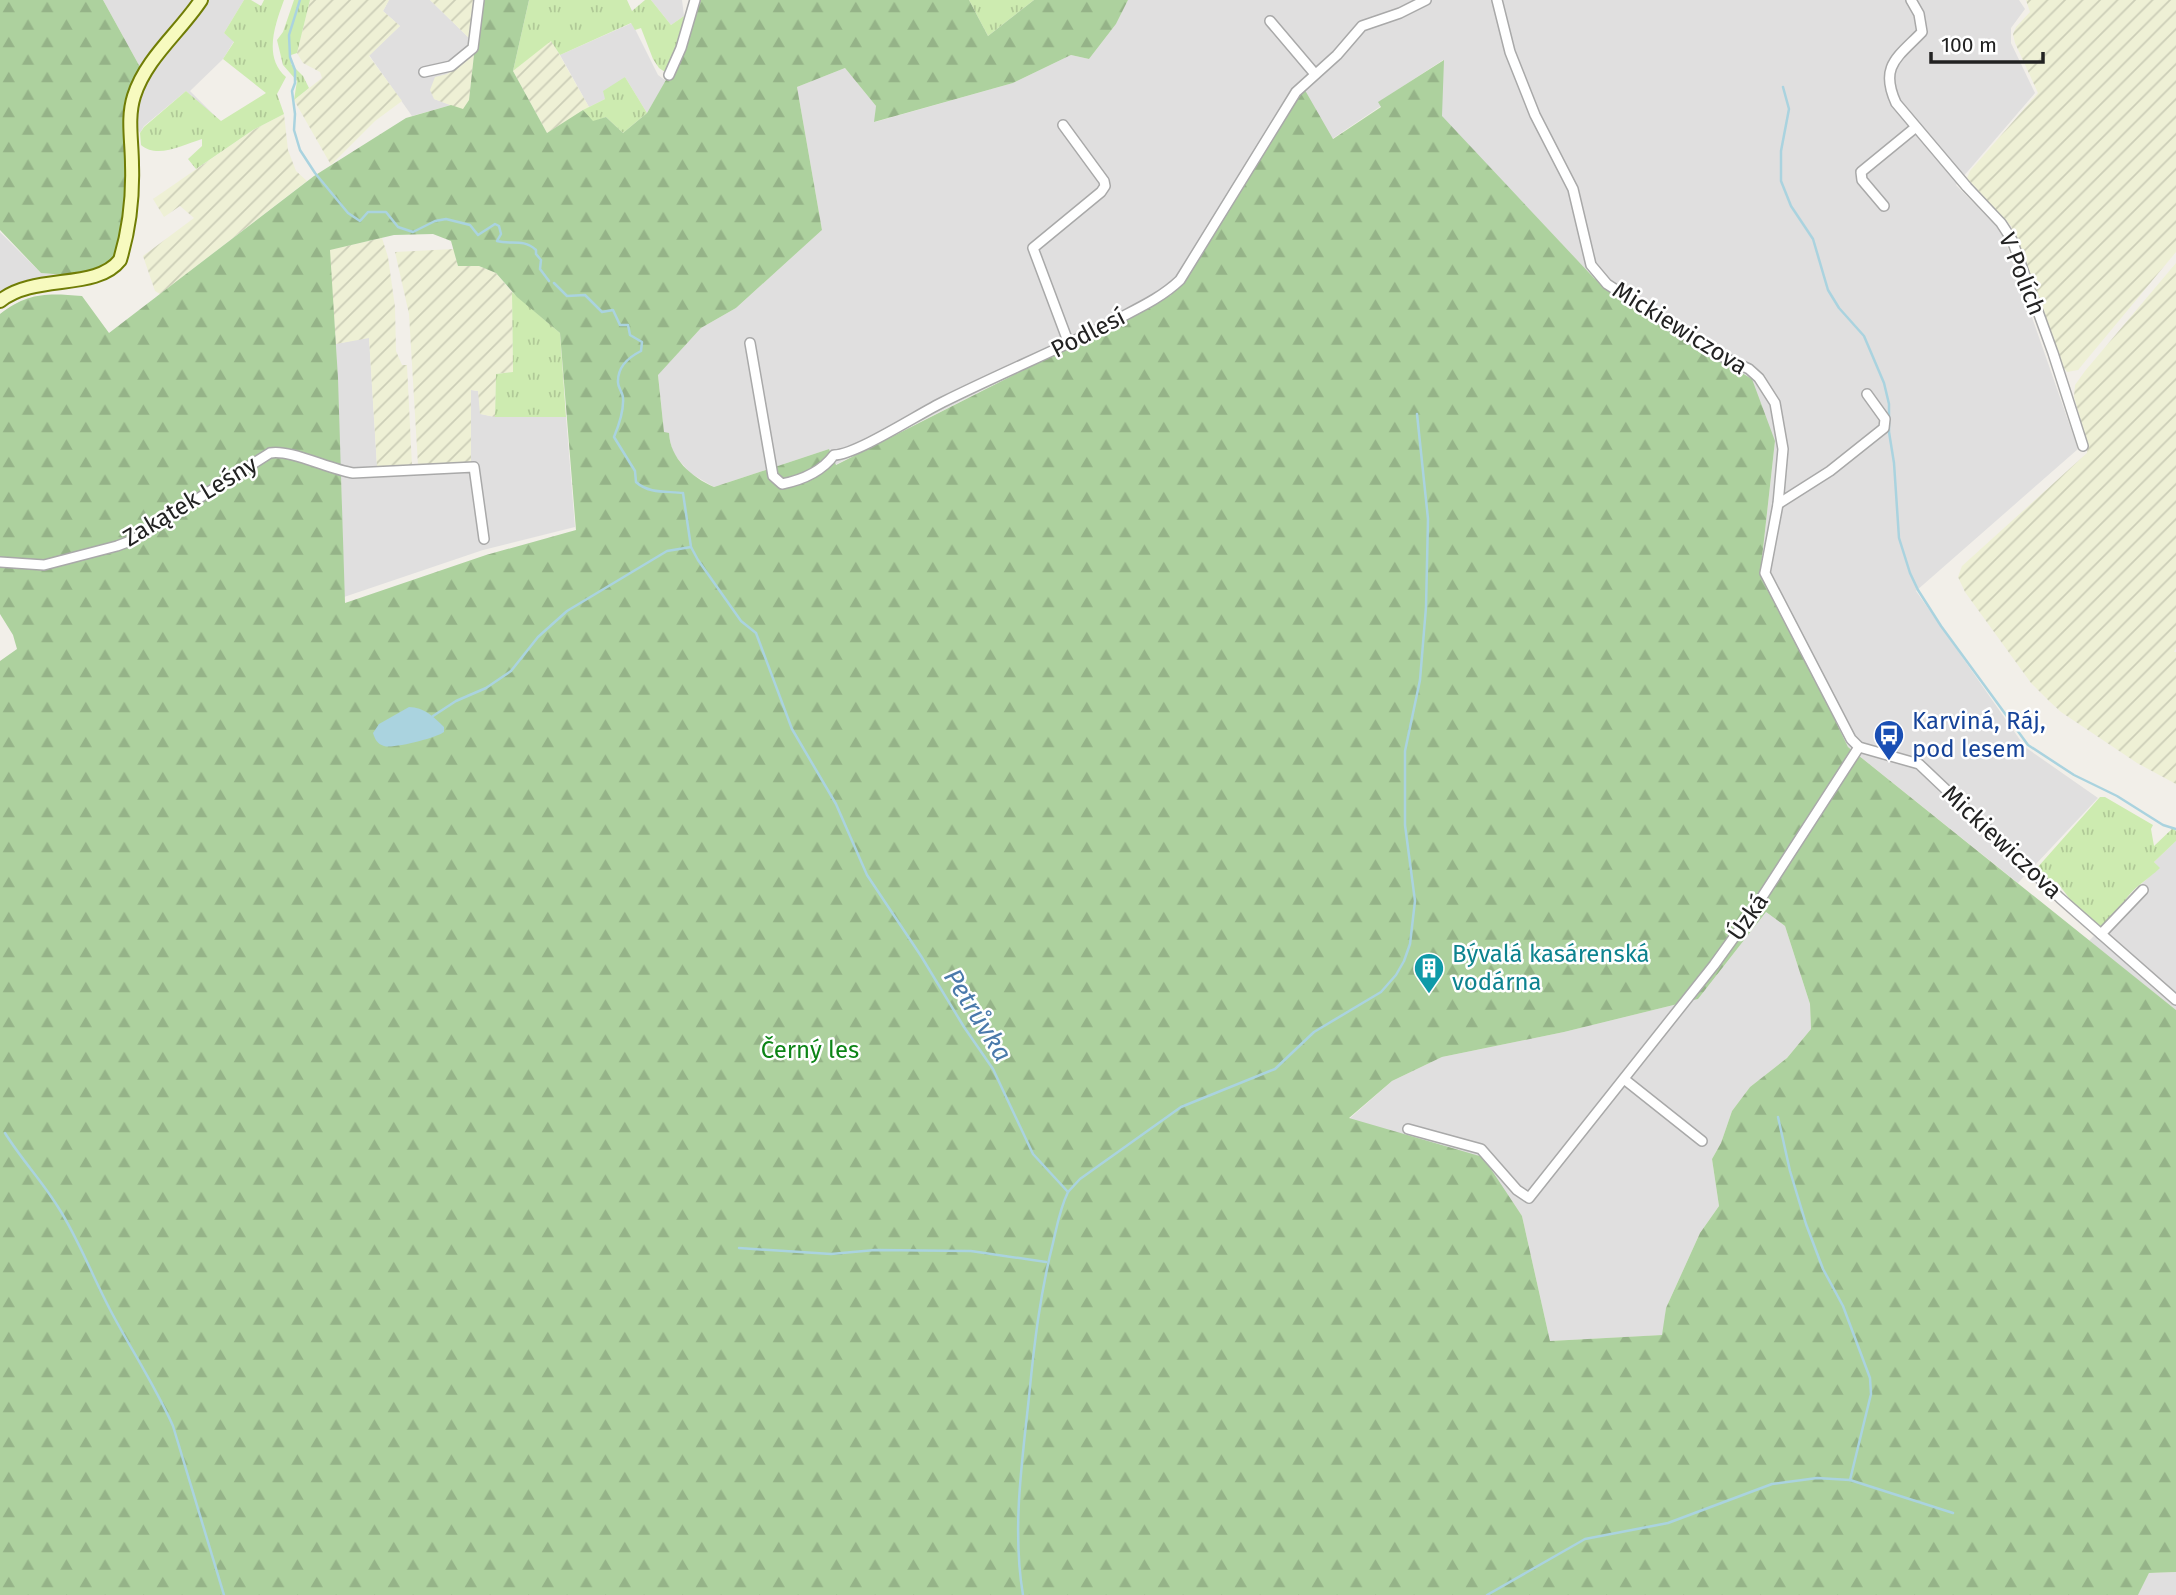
<svg xmlns="http://www.w3.org/2000/svg" width="2176" height="1595" font-family="'Fira Sans',sans-serif">
<defs>
<pattern id="farmland-furrows" width="10" height="10" patternUnits="userSpaceOnUse" patternTransform="scale(1.75)"><rect width="10" height="10" fill="#eef0d5"/><path d="M-1 1l2-2M0 10L10 0M9 11l2-2" fill="none" stroke="#ccceb7"/></pattern>
<pattern id="grass-tufts" width="24" height="20" patternUnits="userSpaceOnUse" patternTransform="scale(1.75)"><rect width="24" height="20" fill="#cdebb0"/><path d="M3 7l-1-3M5 7V3M7 7l1-3M15 17l-1-3M17 17v-4M19 17l1-3" fill="none" stroke="#b0c997"/></pattern>
<pattern id="forest-firs" width="22" height="20" patternUnits="userSpaceOnUse" patternTransform="scale(1.75)"><rect width="22" height="20" fill="#add19e"/><path d="M5 1l3.5 6h-7zM16 11l3.5 6h-7z" fill="#95b388"/></pattern>
</defs>
<rect width="100%" height="100%" fill="#f2efe9"/>
<!-- residential -->
<g fill="#e0dfdf">
<polygon points="103,0 196,0 140,67"/>
<polygon points="208,0 244,0 224,33 234,41 223,59 190,91 221,122 186,91 144,126 140,133 132,120 141,84"/>
<polygon points="389,0 430,0 470,39 475,49 474,55 447,74 434,99 451,105 412,116 369,55 400,26 383,11"/>
<polygon points="651,0 682,0 684,16 671,25"/>
<polygon points="1128,0 2019,0 2025,9 2011,28 2011,43 2035,93 1956,185 1996,226 2005,240 2078,449 1916,591 2025,747 2098,798 2018,883 1848,747 1761,567 1775,441 1708,353 1594,278 1441,116 1443,60 1379,102 1381,106 1332,139 1302,86 1171,295 835,465 829,449 714,487 690,473 673,453 668,433 664,432 658,374 701,328 736,308 822,230 797,87 845,68 876,106 875,122 1013,83 1071,55 1089,59 1116,24"/>
<polygon points="632,23 658,75 666,81 647,113 625,77 605,99 589,107 560,55"/>
<polygon points="0,232 41,273 66,275 16,286 0,296"/>
<polygon points="369,337 377,467 340,471 336,344"/>
<polygon points="471,390 478,391 481,414 495,417 566,417 575,527 483,550 344,597 341,476 470,471"/>
<polygon points="2176,841 2176,1010 2089,941 2123,906 2124,902 2136,889 2159,868 2154,862"/>
<polygon points="1766,912 1785,926 1810,1004 1811,1029 1787,1058 1750,1087 1732,1111 1721,1143 1712,1159 1719,1206 1700,1233 1666,1308 1663,1335 1550,1341 1522,1216 1515,1207 1349,1119 1392,1081 1442,1057 1564,1032 1698,999"/>
<polygon points="2176,1572 2176,1595 2138,1595 2149,1573"/>
</g>
<!-- farmland -->
<g fill="url(#farmland-furrows)">
<polygon points="310,0 389,0 383,11 400,26 369,56 402,101 375,121 331,165 294,100 322,78 320,72 303,63 297,53"/>
<polygon points="430,0 473,0 470,39"/>
<polygon points="2026,0 2176,0 2176,252 2078,370 2067,372 2058,360 2035,296 2018,241 2011,226 1967,178 1970,171 2038,93 2015,43 2013,34 2016,27 2030,12"/>
<polygon points="551,40 589,107 547,133 513,71"/>
<polygon points="474,55 469,100 463,110 434,99 430,90 435,77 447,74"/>
<polygon points="284,114 288,150 296,171 307,181 160,294 155,291 143,256 194,218 180,206 164,217 153,199 253,130"/>
<polygon points="382,238 388,257 395,307 396,351 402,365 407,365 412,466 377,467 369,338 336,344 329,250"/>
<polygon points="454,249 458,266 479,266 496,273 512,292 513,372 496,374 495,417 480,414 478,391 471,390 471,462 418,465 409,314 395,252"/>
<polygon points="2176,263 2176,648 2174,652 2176,652 2176,784 2137,763 2061,712 2049,701 2031,683 1965,592 1958,577 1962,566 2087,453 2088,446 2074,397 2075,385 2085,371"/>
</g>
<!-- grass -->
<g fill="url(#grass-tufts)">
<path d="M244 0H251L261 6 264 0H284C275 25 263 57 286 77L277 94 284 114 253 130 196 169 188 159 202 146V139C183 145 157 159 141 145L140 133 144 127 186 91 221 121 266 93 223 59 234 42 224 33Z"/>
<polygon points="294,0 310,0 297,53 291,55 291,64 303,76 309,88 294,100 297,81 283,65 277,40 283,32"/>
<polygon points="529,0 627,0 632,11 645,0 651,0 671,25 684,16 678,49 672,70 665,72 659,68 653,59 641,28 635,30 631,23 560,55 551,41 513,71"/>
<polygon points="969,0 1034,0 988,36"/>
<polygon points="625,77 647,113 623,133 606,117 593,122 583,110 605,99 603,91"/>
<polygon points="512,292 560,333 566,417 495,417 496,374 513,372"/>
<path d="M2100 797H2105L2153 825 2151 829 2154 846 2173 828 2176 831V841L2154 862 2160 868C2149 879 2127 891 2123 906L2102 927H2099L2072 902 2057 882 2051 881 2037 868Z"/>
</g>
<!-- forest -->
<g fill="url(#forest-firs)" fill-rule="evenodd">
<polygon points="0,0 103,0 140,67 127,97 126,203 119,245 111,261 97,270 66,275 41,273 0,230"/>
<path d="M480 0H529L513 71 547 133 583 110 593 121 606 117 623 133 647 113 686 45 696 0H969L988 36 1034 0H1128L1116 24 1089 59 1071 55 1013 83 874 122 876 106 845 68 797 87 822 230 736 308 701 328 658 375 664 432 669 433C670 458 691 477 714 487L829 449 836 465 1171 295 1302 85 1333 139 1381 107 1378 102 1444 60 1442 116 1594 278 1708 353 1752 379 1775 441 1761 567 1848 747 2176 1010V1572L2149 1573 2138 1595H0V661L17 649 13 635 0 614V314C28 292 48 293 82 296L109 333 314 176 406 118 451 105 463 109 469 100ZM433 234 451 241 458 266H479L496 273 517 297 560 333 576 530 486 555 345 603 338 378 330 250 394 235ZM1766 912 1785 926 1810 1004 1811 1029 1787 1058 1750 1087 1732 1111 1721 1143 1712 1159 1719 1206 1700 1233 1666 1308 1662 1335 1550 1341 1522 1216 1483 1157 1349 1118 1392 1081 1442 1057 1564 1032 1698 999Z"/>
</g>
<!-- water -->
<path fill="#aad3df" d="M409 707C424 707 434 717 444 727V732C436 738 393 749 384 746 377 744 375 739 373 733L379 724Z"/>
<g fill="none" stroke-linecap="round" stroke-linejoin="round">
<!-- stream -->
<g stroke="#aad3df" stroke-width="2.5">
<path d="M300 0 289 35 290 57 295 70V83L292 91 295 114 294 130 300 150 315 173 348 213 360 221 368 212H386L398 227 413 232 435 221 446 219 470 225 478 235 495 224 499 226 501 234 497 241C511 245 523 238 536 250V254L541 260 540 269 549 281"/>
<polyline points="1783,87 1789,109 1781,151 1781,181 1791,206 1813,239 1828,290 1839,308 1864,336 1884,383 1889,404 1889,432 1894,463 1899,538 1910,573 1918,590 1941,626 2028,745 2074,775 2117,796 2163,825 2176,829"/>
<path d="M554 283 567 296 585 295 602 312 613 310 620 325H628L630 335 642 342 641 351C629 357 618 367 618 381 617 387 623 392 623 398 624 411 619 425 614 437L635 471 636 482C649 494 667 491 683 493L691 547 698 560 741 621 756 633 792 729 836 804 867 875 921 956 964 1027 993 1069 1033 1154 1068 1192C1060 1208 1057 1226 1053 1243 1040 1294 1034 1345 1029 1397 1022 1462 1012 1530 1023 1595"/>
<polyline points="433,716 456,701 486,688 511,671 538,637 567,611 667,551 691,547"/>
<path d="M5 1133C21 1159 42 1181 58 1207 80 1241 94 1281 114 1317 134 1354 156 1388 173 1426L224 1595"/>
<polyline points="1068,1192 1080,1179 1181,1107 1275,1069 1314,1032 1381,992 1396,975 1404,961 1410,944 1415,901 1405,825 1405,751 1420,680 1426,607 1428,519 1417,414"/>
<polyline points="739,1248 831,1254 875,1250 971,1251 1046,1262"/>
<polyline points="1850,1480 1953,1513"/>
<polyline points="1487,1595 1585,1539 1668,1523 1772,1484 1817,1478 1850,1480 1871,1394 1870,1378 1843,1306 1823,1269 1806,1224 1790,1171 1778,1117"/>
</g>
<!-- street casing -->
<g stroke="#a9a9a9" stroke-width="12">
<g id="street">
<polyline points="1497,0 1510,52 1535,115 1573,189 1591,265 1607,284 1712,352 1749,369 1759,378 1775,403 1783,449 1778,504 1765,573 1851,739 1859,747 1919,764 2060,898 2176,1000"/>
<path d="M1911 0 1919 14 1922 32C1898 57 1879 66 1896 103L1967 187 2001 223 2012 240 2053 353 2083 446"/>
<polyline points="1270,21 1315,74"/>
<polyline points="424,72 451,66 473,48 479,0"/>
<polyline points="669,75 681,48 695,0"/>
<polyline points="1063,125 1104,181 1105,186 1101,192 1033,248 1069,344"/>
<polyline points="1884,206 1862,180 1861,172 1916,127"/>
<path d="M750 343 773 476 782 484C802 480 822 471 834 455 856 455 920 413 943 402 999 374 1057 350 1112 322 1136 309 1160 299 1180 280L1296 92 1337 55 1362 26 1400 13 1426 0"/>
<polyline points="1778,504 1830,471 1884,428 1885,419 1867,394"/>
<path d="M0 562 44 565 117 546 133 540 270 453C290 449 328 469 353 473L474 467 484 539"/>
<polyline points="2101,934 2143,890"/>
<polyline points="1624,1079 1702,1141"/>
<polyline points="1408,1129 1481,1149 1517,1190 1529,1198 1714,965 1753,911 1859,747"/>
</g>
</g>
<!-- secondary casing -->
<g stroke="#707d05" stroke-width="16">
<path id="secondary" d="M0 301C35 273 96 291 120 260 129 230 133 196 132 165 132 141 127 118 134 96 146 58 180 32 201 0"/>
</g>
<!-- street -->
<use href="#street" stroke="#fff" stroke-width="9"/>
<!-- secondary -->
<use href="#secondary" stroke="#f7fabf" stroke-width="12"/>
</g>
<!-- icons -->
<defs>
<g id="bus-pin" transform="scale(1.575)"><path d="M0 17L-7.5 6A9.5 9.5 0 1 1 7.5 6Z" fill="#1a4fb4" stroke="#fff"/><path d="M-5-6H5V4H4V6H2V4H-2V6H-4V4H-5ZM-3.5-4V0h7V-4ZM-3.5 1.2v1.5H-2V1.2ZM2 1.2v1.5H3.5V1.2Z" fill="#fff"/></g>
<g id="building-pin" transform="scale(1.575)"><path d="M0 17L-7.5 6A9.5 9.5 0 1 1 7.5 6Z" fill="#0f9aa8" stroke="#fff"/><path d="M-4-6H4V6H1V3H-1V6H-4ZM-2.5-4.3h1.7v1.8h-1.7ZM.8-4.3h1.7v1.8H.8ZM-2.5-1h1.7V.8h-1.7ZM.8-1h1.7V.8H.8Z" fill="#fff"/></g>
</defs>
<g fill-rule="evenodd">
<use href="#bus-pin" x="1889" y="735"/>
<use href="#building-pin" x="1429" y="968"/>
</g>
<g text-anchor="middle" stroke-width="5" stroke-linejoin="round" paint-order="stroke">
<!-- street labels -->
<g font-size="24" fill="#222" stroke="#fff">
<text transform="translate(2022 274) rotate(68)" y="8">V Polích</text>
<text transform="translate(1680 328) rotate(32)" y="8">Mickiewiczova</text>
<text transform="translate(1088 333) rotate(-27)" y="8">Podlesí</text>
<text transform="translate(190 501) rotate(-31)" y="8">Zakątek Leśny</text>
<text transform="translate(2002 842) rotate(43)" y="8">Mickiewiczova</text>
<text transform="translate(1748 917) rotate(-55)" y="8">Úzká</text>
</g>
<!-- transit labels -->
<g font-size="24" fill="#164399" stroke="#fff" text-anchor="start">
<text x="1912" y="729">Karviná, Ráj,<tspan x="1912" dy="28">pod lesem</tspan></text>
</g>
<!-- culture labels -->
<g font-size="24" fill="#0d838f" stroke="#fff" text-anchor="start">
<text x="1452" y="962">Bývalá kasárenská<tspan x="1452" dy="28">vodárna</tspan></text>
</g>
<!-- park labels -->
<g font-size="24" fill="#0c8416" stroke="#fff">
<text x="810" y="1058">Černý les</text>
</g>
<!-- water labels -->
<g font-size="26" font-style="italic" fill="#4a7aab" stroke="#fff">
<text transform="translate(978 1015) rotate(58)" y="9">Petrůvka</text>
</g>
</g>
<!-- scale -->
<path d="M1931 52v10h112v-10" fill="none" stroke="#222222" stroke-width="3.5"/>
<text x="1941" y="52" font-size="21" fill="#222222" stroke="#ffffff" stroke-width="5" paint-order="stroke">100 m</text>
</svg>
